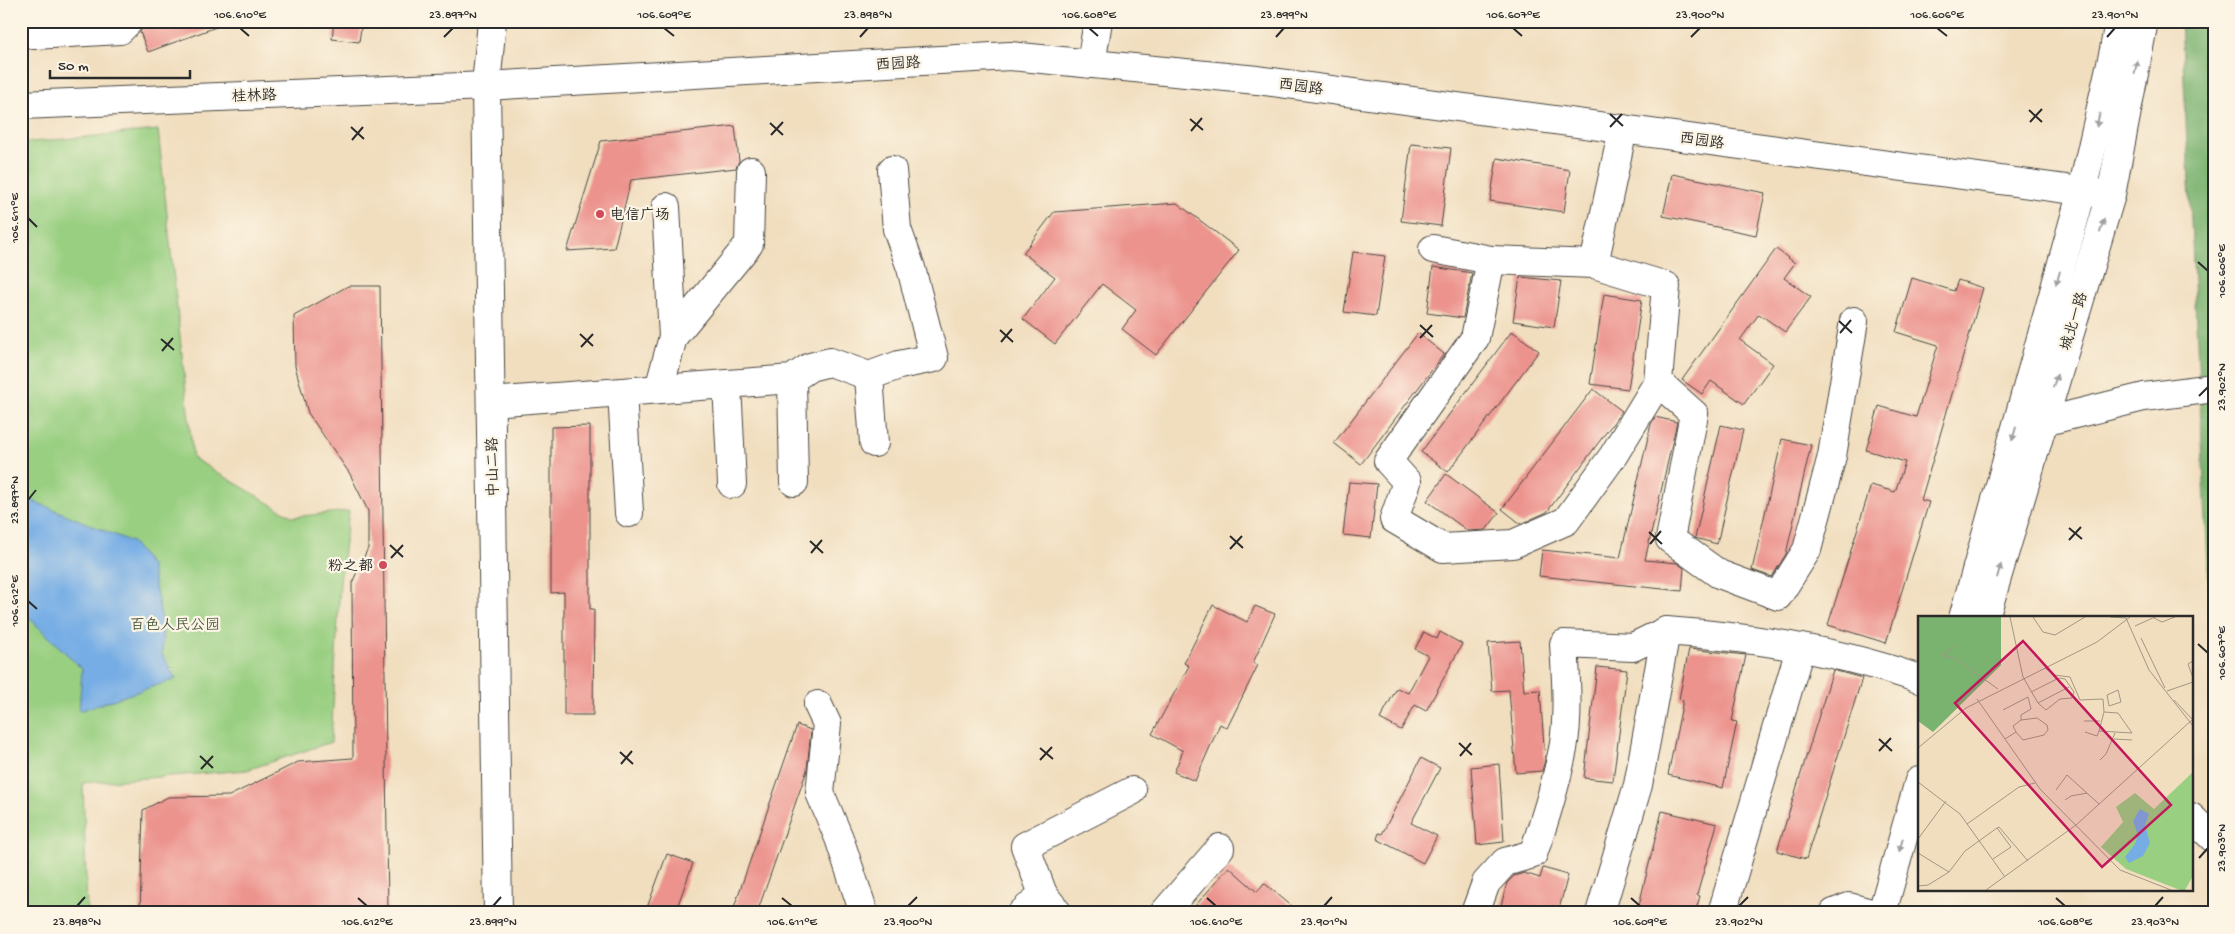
<svg xmlns="http://www.w3.org/2000/svg" width="2235" height="934" font-family="'Gochi Hand','LXGW WenKai TC',sans-serif">
<rect width="100%" height="100%" fill="#fcf5e5"/>
<filter id="ink" filterUnits="userSpaceOnUse"><feTurbulence type="fractalNoise" baseFrequency=".02" numOctaves="2"/><feDisplacementMap in="SourceGraphic" scale="10" xChannelSelector="R" yChannelSelector="G"/><feConvolveMatrix kernelMatrix="1 2 1 2 8 2 1 2 1" color-interpolation-filters="sRGB"/></filter>
<filter id="wash" filterUnits="userSpaceOnUse"><feTurbulence type="fractalNoise" baseFrequency=".0096" numOctaves="4" result="noise"/><feDisplacementMap in="SourceGraphic" scale="20" xChannelSelector="R" yChannelSelector="G"/><feGaussianBlur stdDeviation="1.12" result="paint"/><feColorMatrix in="noise" values="0 0 0 0 0 0 0 0 0 0 0 0 0 0 0 0 0 1.4 0 .05"/><feComposite in="paint" operator="in"/></filter>
<g filter="url(#wash)">
<rect width="100%" height="100%" fill="#f1debf"/>
<!-- green -->
<polygon fill="#99cf81" stroke="#627d56" points="158,130 193,458 293,517 349,511 340,582 331,742 247,770 83,783 87,913 21,913 21,143"/>
<!-- forest -->
<polygon fill="#7ab26f" stroke="#526e4d" points="2181,21 2214,21 2214,607 2210,603"/>
<!-- water -->
<polygon fill="#76ade5" stroke="#506c88" points="21,496 132,542 151,566 163,626 162,654 176,679 79,711 82,669 21,610"/>
<g id="blocks">
<!-- building -->
<g fill="#ec938d">
<polygon points="151,21 227,21 227,23 148,52 140,32 144,24"/>
<polygon points="334,21 362,21 359,42 332,39"/>
<polygon points="735,126 739,161 736,168 631,180 614,248 567,251 601,141"/>
<polygon points="1411,144 1451,148 1441,226 1401,221"/>
<polygon points="1497,158 1570,170 1564,212 1490,201"/>
<polygon points="1672,174 1765,193 1756,235 1663,216"/>
<polygon points="1177,203 1239,250 1156,355 1122,329 1136,310 1102,284 1055,344 1023,319 1055,277 1023,253 1054,212"/>
<polygon points="1776,249 1795,263 1784,278 1811,297 1785,332 1759,314 1740,340 1773,364 1744,404 1711,381 1702,394 1682,380"/>
<polygon points="1353,252 1385,256 1376,316 1344,312"/>
<polygon points="1433,267 1472,273 1463,318 1427,313"/>
<polygon points="1520,277 1561,281 1554,327 1513,321"/>
<polygon points="1912,278 1954,291 1958,280 1983,288 1921,500 1929,502 1886,643 1828,625 1871,485 1895,492 1905,462 1866,450 1879,406 1916,417 1938,345 1896,332"/>
<polygon points="348,286 380,286 388,913 140,913 143,810 168,797 229,796 298,762 353,758 352,583 368,548 368,511 350,474 308,413 295,366 294,316"/>
<polygon points="1604,294 1642,300 1628,389 1590,384"/>
<polygon points="1512,331 1539,351 1448,472 1421,452"/>
<polygon points="1418,333 1444,354 1361,464 1334,443"/>
<polygon points="1593,389 1622,411 1547,512 1521,524 1502,509"/>
<polygon points="1655,417 1677,422 1645,560 1677,563 1684,568 1682,591 1539,576 1542,550 1620,558 1651,424"/>
<polygon points="1721,425 1743,430 1717,544 1695,538"/>
<polygon points="590,426 590,609 594,609 593,715 564,715 564,592 551,593 551,427"/>
<polygon points="1782,439 1811,445 1786,554 1772,577 1752,570"/>
<polygon points="1446,474 1499,513 1486,530 1468,531 1427,501"/>
<polygon points="1349,482 1377,484 1371,538 1343,535"/>
<polygon points="1213,605 1247,622 1255,606 1275,614 1253,663 1258,665 1227,728 1220,724 1195,781 1174,772 1183,751 1152,734 1189,666 1184,663"/>
<polygon points="1424,632 1437,639 1440,632 1462,644 1426,711 1415,705 1401,730 1380,719 1397,688 1408,693 1428,656 1415,649"/>
<polygon points="1520,641 1524,691 1540,690 1545,760 1542,771 1516,773 1509,690 1492,691 1488,643"/>
<polygon points="1689,649 1746,655 1732,721 1737,722 1723,788 1668,775 1683,700 1679,699"/>
<polygon points="1597,667 1627,670 1613,781 1584,778"/>
<polygon points="1833,670 1862,678 1806,859 1777,851"/>
<polygon points="797,725 811,730 807,770 757,913 732,913"/>
<polygon points="1421,758 1440,768 1411,823 1437,836 1423,863 1377,839 1379,833 1382,834"/>
<polygon points="1499,764 1504,842 1477,845 1471,767"/>
<polygon points="1662,811 1717,824 1697,895 1700,896 1695,913 1637,913"/>
<polygon points="667,854 693,863 675,913 645,913"/>
<polygon points="1229,867 1257,892 1264,883 1300,913 1189,913"/>
<polygon points="1543,868 1568,875 1558,913 1499,913 1507,883 1514,876 1524,873 1540,878"/>
</g>
</g>
</g>
<g filter="url(#ink)">
<use href="#blocks" fill-opacity="0" stroke="#494641" stroke-width="1"/>
<g fill="none" stroke-linecap="round" stroke-linejoin="round">
<!-- minor casing -->
<g stroke="#494641" stroke-width="30">
<g id="minor">
<polyline points="21,33 34,35 120,30 129,21"/>
<polyline points="1091,64 1098,21"/>
<polyline points="21,105 486,86 1010,56 1257,80 2111,195"/>
<polyline points="666,207 673,337"/>
<polyline points="1433,249 1491,260"/>
<polyline points="1594,264 1666,286 1658,382 1613,456 1566,521 1513,544 1443,548 1394,519 1407,482 1388,461 1475,338 1491,260 1594,264 1623,129"/>
<polyline points="869,376 874,443"/>
<polyline points="792,379 794,482"/>
<polyline points="1658,382 1694,414 1670,539 1719,574 1778,596 1807,550 1832,456 1854,321"/>
<polyline points="727,384 732,484"/>
<polyline points="659,389 673,337 749,244 751,171"/>
<polyline points="622,392 629,513"/>
<polyline points="491,402 792,379 810,367 830,362 869,376 899,365 934,358 911,268 897,229 892,170"/>
<polyline points="2043,422 2144,397 2214,388"/>
<polyline points="818,705 827,724 820,793 839,838 864,913"/>
<polyline points="2191,817 2214,839"/>
<polyline points="1043,894 1025,846 1132,791"/>
<polyline points="1022,913 1043,894 1058,913"/>
<polyline points="1164,913 1220,848"/>
<path d="M1475 913 1486 883 1505 862 1533 854C1545 820 1556 784 1563 749 1569 715 1566 678 1564 644L1633 647 1666 631"/>
<path d="M1600 913 1638 785 1666 631C1751 637 1838 650 1919 679"/>
<polyline points="1722,913 1800,649"/>
<polyline points="1834,913 1849,907 1871,913"/>
</g>
</g>
<!-- major casing -->
<g stroke="#494641" stroke-width="30">
<g id="major">
<polyline points="492,21 486,86 498,913"/>
<polyline points="1963,618 2082,191 2114,50 2119,21"/>
<polyline points="1985,618 2111,195 2144,21"/>
<polyline points="1882,913 1919,781"/>
</g>
</g>
<!-- minor -->
<use href="#minor" stroke="#fff" stroke-width="28"/>
<!-- major -->
<use href="#major" stroke="#fff" stroke-width="28"/>
</g>
<!-- one-way arrows -->
<defs><path id="oneway-solid" d="M-6-.8H1V-3.2L6.5 0L1 3.2V.8H-6Z" transform="scale(1.25)"/></defs>
<g fill="#a0a0a0">
<use href="#oneway-solid" transform="translate(2136 67) rotate(-79)"/>
<use href="#oneway-solid" transform="translate(2098 120) rotate(103)"/>
<use href="#oneway-solid" transform="translate(2102 226) rotate(-73)"/>
<use href="#oneway-solid" transform="translate(2058 278) rotate(106)"/>
<use href="#oneway-solid" transform="translate(2055 381) rotate(-73)"/>
<use href="#oneway-solid" transform="translate(2014 434) rotate(106)"/>
<use href="#oneway-solid" transform="translate(1999 571) rotate(-74)"/>
<use href="#oneway-solid" transform="translate(1901 845) rotate(105)"/>
</g>
</g>
<!-- ticks -->
<path fill="none" stroke="#2b2b2b" stroke-width="2" d="M240 28 249 36M664 28 674 36M1089 28 1098 36M1513 28 1522 36M1937 28 1947 36M444 37 453 28M860 37 868 28M1276 37 1284 28M1691 37 1700 28M2107 37 2115 28M2029 110 2042 122M1610 114 1623 126M1190 119 1203 130M2030 122 2042 109M770 123 783 135M351 127 364 139M1610 127 1622 114M1191 131 1202 118M771 135 783 122M352 140 363 127M28 218 37 227M2198 262 2208 271M1839 321 1852 333M1420 325 1433 337M1000 330 1013 342M1840 333 1851 320M580 334 593 346M1420 338 1432 325M161 339 174 350M1001 342 1012 329M581 347 593 334M162 351 173 338M2199 396 2208 387M28 500 36 490M2069 528 2082 539M1649 532 1662 544M1230 536 1243 548M2069 540 2081 527M810 541 823 553M1650 544 1661 531M390 545 403 557M1230 549 1242 536M811 553 822 540M391 558 403 545M28 601 37 609M2198 644 2208 653M1879 739 1892 751M1459 743 1472 755M1040 748 1053 759M1879 751 1891 738M620 752 633 764M200 756 213 768M1460 756 1471 743M1040 760 1052 747M621 764 632 751M201 769 213 756M2199 858 2208 848M358 898 367 906M782 898 792 906M1207 898 1216 906M1631 898 1640 906M2056 898 2065 906M77 906 85 897M493 906 501 897M908 906 917 897M1324 906 1332 897M1739 906 1748 897M2155 906 2163 897"/>
<!-- markers -->
<g fill="#d1495b" stroke="#fcf5e5" stroke-width="2">
<circle cx="600" cy="214" r="5"/>
<circle cx="383" cy="565" r="5"/>
</g>
<g text-anchor="middle" stroke-width="4.5" stroke-linejoin="round" paint-order="stroke">
<!-- street labels -->
<g font-size="15" fill="#2b2b2b" stroke="#fcf5e5">
<text transform="translate(898 63) rotate(-3)" y="5">西园路</text>
<text transform="translate(1301 86) rotate(8)" y="5">西园路</text>
<text transform="translate(254 95) rotate(-2)" y="5">桂林路</text>
<text transform="translate(1702 140) rotate(8)" y="5">西园路</text>
<text transform="translate(2073 321) rotate(-73)" y="5">城北一路</text>
<text transform="translate(492 467) rotate(-91)" y="5">中山二路</text>
</g>
<!-- poi labels -->
<g font-size="15" fill="#2b2b2b" stroke="#fcf5e5" text-anchor="start">
<text x="610" y="219">电信广场</text>
<text x="373" y="570" text-anchor="end">粉之都</text>
</g>
<!-- park labels -->
<g font-size="15" fill="#4c5c45" stroke="#fcf5e5">
<text x="175" y="629">百色人民公园</text>
</g>
</g>
<!-- overview -->
<g transform="translate(1918 616)">
<rect width="275" height="275" fill="#f1debf"/>
<path d="M275 156V260L267 274H262L208 253 183 231 205 206 198 191 217 177 236 193Z" fill="#99cf81"/>
<path d="M0 1H83V49L15 116 0 105Z" fill="#7ab26f"/>
<path d="M222 193 231 198 227 209 232 227 225 240 211 247 207 241 217 228 220 219 215 205Z" fill="#76ade5"/>
<path fill="none" stroke="#a29684" stroke-width="1" d="M92 1 105 61 120 87 151 71M115 1 125 16 137 19 167 1M192 1 208 2M208 2 231 54 275 110M236 2 244 6 257 1M217 10 237 1M223 22 247 72M39 29 24 39 38 43 80 73M275 45 270 48 275 62M127 52 136 59 152 61 162 84 185 83 186 96 200 97 214 117 181 115 186 96M200 74 203 86 191 90 189 79ZM249 75 275 66M113 76 141 62 147 63 156 76 154 82 142 83 128 94 120 87M59 83 122 173 202 254 253 274M256 84 275 104M85 94 110 81 113 93 103 99V104M166 105H182M167 116 179 120 181 115M87 123 98 116 105 124 126 119 130 114 129 109 119 102 103 104 95 110 98 116M196 123 214 124M0 132 48 92 179 26 212 1M182 144 188 138 197 117M0 166 42 198 87 261M138 174 149 159 181 188M147 184 153 180 169 177M49 208 101 171 117 167M79 212 81 211 110 245M0 223 28 185M0 237 31 256M0 270 10 269 31 256 47 235 79 212 93 231 75 243M68 274 158 209 275 103"/>
<path fill="#c2185b" fill-opacity="0.15" stroke="#c2185b" stroke-width="2.5" d="M105 25 253 189 184 251 37 87Z"/>
<rect width="275" height="275" fill="none" stroke="#2b2b2b" stroke-width="2.5"/>
</g>
<!-- margin -->
<rect width="2235" height="934" fill="none" stroke="#fcf5e5" stroke-width="55"/>
<!-- scale -->
<path d="M50 70v8h140v-8" fill="none" stroke="#2b2b2b" stroke-width="2.5"/>
<text x="58" y="70" font-size="15" fill="#2b2b2b" stroke="#fcf5e5" stroke-width="4" paint-order="stroke">50 m</text>
<rect x="28" y="28" width="2180" height="878" fill="none" stroke="#2b2b2b" stroke-width="2"/>
<g font-size="12" text-anchor="middle" fill="#2b2b2b">
<text x="240" y="18">106.610°E</text>
<text x="453" y="18">23.897°N</text>
<text x="664" y="18">106.609°E</text>
<text x="868" y="18">23.898°N</text>
<text x="1089" y="18">106.608°E</text>
<text x="1284" y="18">23.899°N</text>
<text x="1513" y="18">106.607°E</text>
<text x="1700" y="18">23.900°N</text>
<text x="1937" y="18">106.606°E</text>
<text x="2115" y="18">23.901°N</text>
<text transform="translate(14 218) rotate(-90)" y="4">106.611°E</text>
<text transform="translate(2221 271) rotate(-90)" y="4">106.606°E</text>
<text transform="translate(2221 387) rotate(-90)" y="4">23.902°N</text>
<text transform="translate(14 500) rotate(-90)" y="4">23.897°N</text>
<text transform="translate(14 601) rotate(-90)" y="4">106.612°E</text>
<text transform="translate(2221 653) rotate(-90)" y="4">106.607°E</text>
<text transform="translate(2221 848) rotate(-90)" y="4">23.903°N</text>
<text x="77" y="925">23.898°N</text>
<text x="367" y="925">106.612°E</text>
<text x="493" y="925">23.899°N</text>
<text x="792" y="925">106.611°E</text>
<text x="908" y="925">23.900°N</text>
<text x="1216" y="925">106.610°E</text>
<text x="1324" y="925">23.901°N</text>
<text x="1640" y="925">106.609°E</text>
<text x="1739" y="925">23.902°N</text>
<text x="2065" y="925">106.608°E</text>
<text x="2155" y="925">23.903°N</text>
</g>
</svg>
